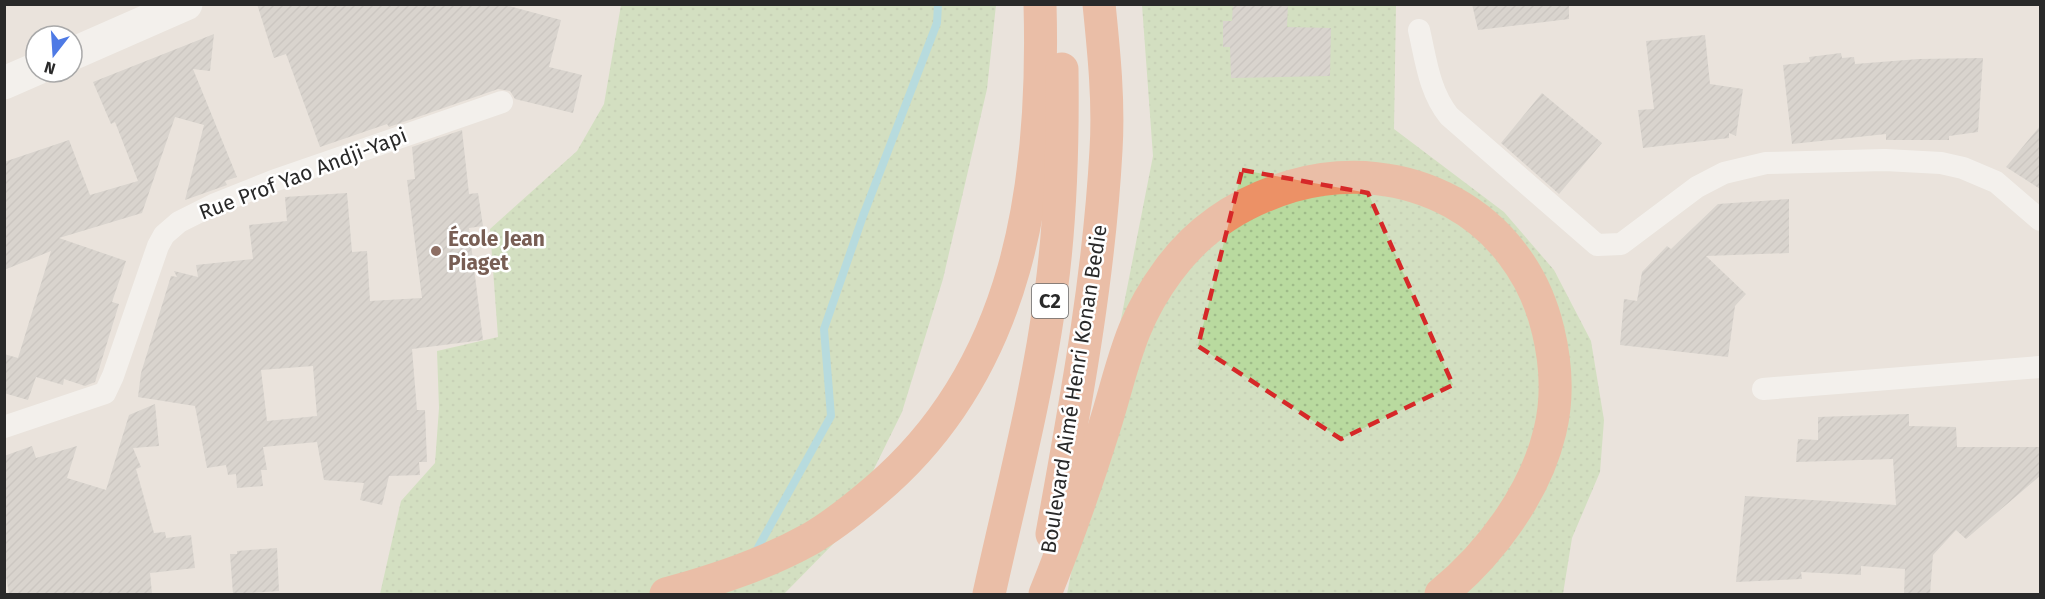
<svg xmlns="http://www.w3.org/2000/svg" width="2045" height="599" font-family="'Fira Sans',sans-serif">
<defs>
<pattern id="grass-dots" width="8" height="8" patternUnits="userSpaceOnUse" patternTransform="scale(1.5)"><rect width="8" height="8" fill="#b9da9f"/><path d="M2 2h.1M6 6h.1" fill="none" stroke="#9fbb89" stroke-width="1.8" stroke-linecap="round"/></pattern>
<pattern id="building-hatch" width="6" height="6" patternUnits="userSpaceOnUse" patternTransform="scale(1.5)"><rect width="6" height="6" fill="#c5c0bc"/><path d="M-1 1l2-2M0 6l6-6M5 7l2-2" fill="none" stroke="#a9a5a2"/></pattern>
</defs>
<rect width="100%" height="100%" fill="#eae3dc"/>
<!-- grass -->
<g fill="url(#grass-dots)">
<polygon points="621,5 996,5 987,89 943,279 902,412 841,536 784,594 380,594 401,501 435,463 439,408 437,351 498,337 490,229 577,151 604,104"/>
<polygon points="1142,5 1396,5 1394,129 1504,212 1554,270 1591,341 1604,420 1600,472 1572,538 1563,594 1067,594 1153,156"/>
</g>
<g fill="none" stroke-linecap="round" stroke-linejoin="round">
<!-- stream -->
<polyline stroke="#7bd0e0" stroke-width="8" points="755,553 831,416 824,329 863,216 937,23 938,4"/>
</g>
<!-- building -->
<g fill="url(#building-hatch)" fill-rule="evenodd">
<polygon points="257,4 501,4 561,20 549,67 582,75 573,113 515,99 510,91 498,89 389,127 387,124 320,147 286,54 274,58"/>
<polygon points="1233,4 1288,4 1287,27 1331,28 1330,76 1231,78 1230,47 1223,47 1223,21 1232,21"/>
<polygon points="1472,4 1569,4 1569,19 1478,30"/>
<polygon points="214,34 210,71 193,69 237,177 225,181 227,185 185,200 204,125 175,117 142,213 59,238 126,261 112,302 119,304 95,382 85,386 64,379 63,385 36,377 28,400 4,393 4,354 18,358 51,251 4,270 4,162 69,140 90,195 138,181 115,122 111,124 93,82"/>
<polygon points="1705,35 1710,84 1743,89 1736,136 1729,133 1729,138 1643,148 1638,110 1654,109 1646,41"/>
<polygon points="1841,53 1842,58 1854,57 1855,64 1919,59 1983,58 1978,132 1949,136 1949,140 1886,140 1886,134 1792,144 1783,65 1810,62 1809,57"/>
<polygon points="1542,93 1602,143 1559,194 1501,143"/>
<polygon points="2040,126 2040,189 2006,167"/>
<path d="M462 130 469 194 478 193 483 226 469 228 483 340 412 349 417 410H425L427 462H419L420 475 389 476 382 505 360 500 364 483 324 480 317 442 263 447 267 470H261L263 486 237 488 236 474 228 475 226 465 207 468 195 406 138 397 141 373 171 276 177 277 174 271 198 277 196 265 253 259 249 225 287 221 285 197 347 193 352 252 367 251 370 301 422 298 407 180 415 179 412 147ZM313 366 317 416 267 421 261 370Z"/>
<polygon points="1789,199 1789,253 1706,256 1746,294 1735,306 1728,357 1620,345 1624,299 1637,301 1642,272 1667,246 1671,249 1718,204"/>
<polygon points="155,404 159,446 133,448 141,467 136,469 154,533 165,532 166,538 191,535 195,568 150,573 152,594 9,594 4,565 4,456 32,446 36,458 77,446 67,478 106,490 129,415"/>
<polygon points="1909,414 1909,426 1956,427 1957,447 2040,447 2040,476 1966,539 1956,530 1933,555 1930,594 1904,594 1905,569 1861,566 1861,575 1801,572 1802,579 1736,582 1745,496 1896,505 1893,459 1796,462 1798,439 1818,440 1818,417"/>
<polygon points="277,548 279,591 233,594 230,554 237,554 237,551"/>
</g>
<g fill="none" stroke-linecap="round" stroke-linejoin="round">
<!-- street -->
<g stroke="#fff" stroke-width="22">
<path d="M1419 30C1426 60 1429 91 1449 116L1597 245 1621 244 1697 187 1724 173 1766 163 1885 160 1941 163 1963 168 1996 182 2040 220"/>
<polyline points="1763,389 2040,367"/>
<polyline points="4,427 105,393 113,376 158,246 164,235 179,222 213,205 273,181 502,102"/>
</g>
<!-- secondary -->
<g stroke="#fff" stroke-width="33">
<polyline points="72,54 186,4"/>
<polyline points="4,83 36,69"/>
</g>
<!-- highway -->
<g stroke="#ec9166" stroke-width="33">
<path d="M1052 534C1075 406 1099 280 1106 150 1109 102 1104 53 1099 4"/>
<path d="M666 594C716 580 765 564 810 539 834 525 855 508 876 490 1020 368 1045 184 1040 4"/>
<path d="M989 594C1011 494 1038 393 1051 292 1061 218 1063 144 1062 69"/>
<path d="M1045 594C1067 540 1086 485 1104 428 1123 368 1128 325 1168 271 1199 228 1242 201 1292 186 1406 154 1520 213 1548 330 1556 363 1558 398 1550 431 1535 494 1490 554 1441 594"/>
</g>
</g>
<!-- marked area -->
<path d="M0 0H2045V599H0ZM1242 170 1368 193 1453 385 1341 439 1198 346Z" fill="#eae3dc" fill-opacity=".55" fill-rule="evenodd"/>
<path fill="none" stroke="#d62828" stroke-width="4.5" stroke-dasharray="12 8" stroke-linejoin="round" d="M1242 170 1368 193 1453 385 1341 439 1198 346Z"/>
<!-- markers -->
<circle fill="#8d6e63" stroke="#fff" stroke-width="2" cx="436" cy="251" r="6"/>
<g text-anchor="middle" stroke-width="5" stroke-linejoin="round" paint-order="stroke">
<!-- shield labels -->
<rect fill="#fff" stroke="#696969" stroke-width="1.5" x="1032" y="284" width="36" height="34" rx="4.5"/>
<g font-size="20" font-weight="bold" fill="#292929">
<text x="1050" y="308">C2</text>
</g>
<!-- street labels -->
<g font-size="21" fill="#292929" stroke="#fff">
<text transform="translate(303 174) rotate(-21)" y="7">Rue Prof Yao Andji-Yapi</text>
<text transform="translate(1074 389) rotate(-81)" y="7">Boulevard Aimé Henri Konan Bedie</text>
</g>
<!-- education labels -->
<g font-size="21" font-weight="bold" fill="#785e54" stroke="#fff" text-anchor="start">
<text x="448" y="246">École Jean<tspan x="448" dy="24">Piaget</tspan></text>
</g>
</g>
<!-- border -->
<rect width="2045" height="599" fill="none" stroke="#292929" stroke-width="12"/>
<!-- north arrow -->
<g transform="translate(54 54) rotate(197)"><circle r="28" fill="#ffffff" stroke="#a9a9a9" stroke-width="1.5"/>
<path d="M0-4.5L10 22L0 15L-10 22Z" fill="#4e7ae5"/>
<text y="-9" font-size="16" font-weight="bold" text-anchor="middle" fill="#292929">N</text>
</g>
</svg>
